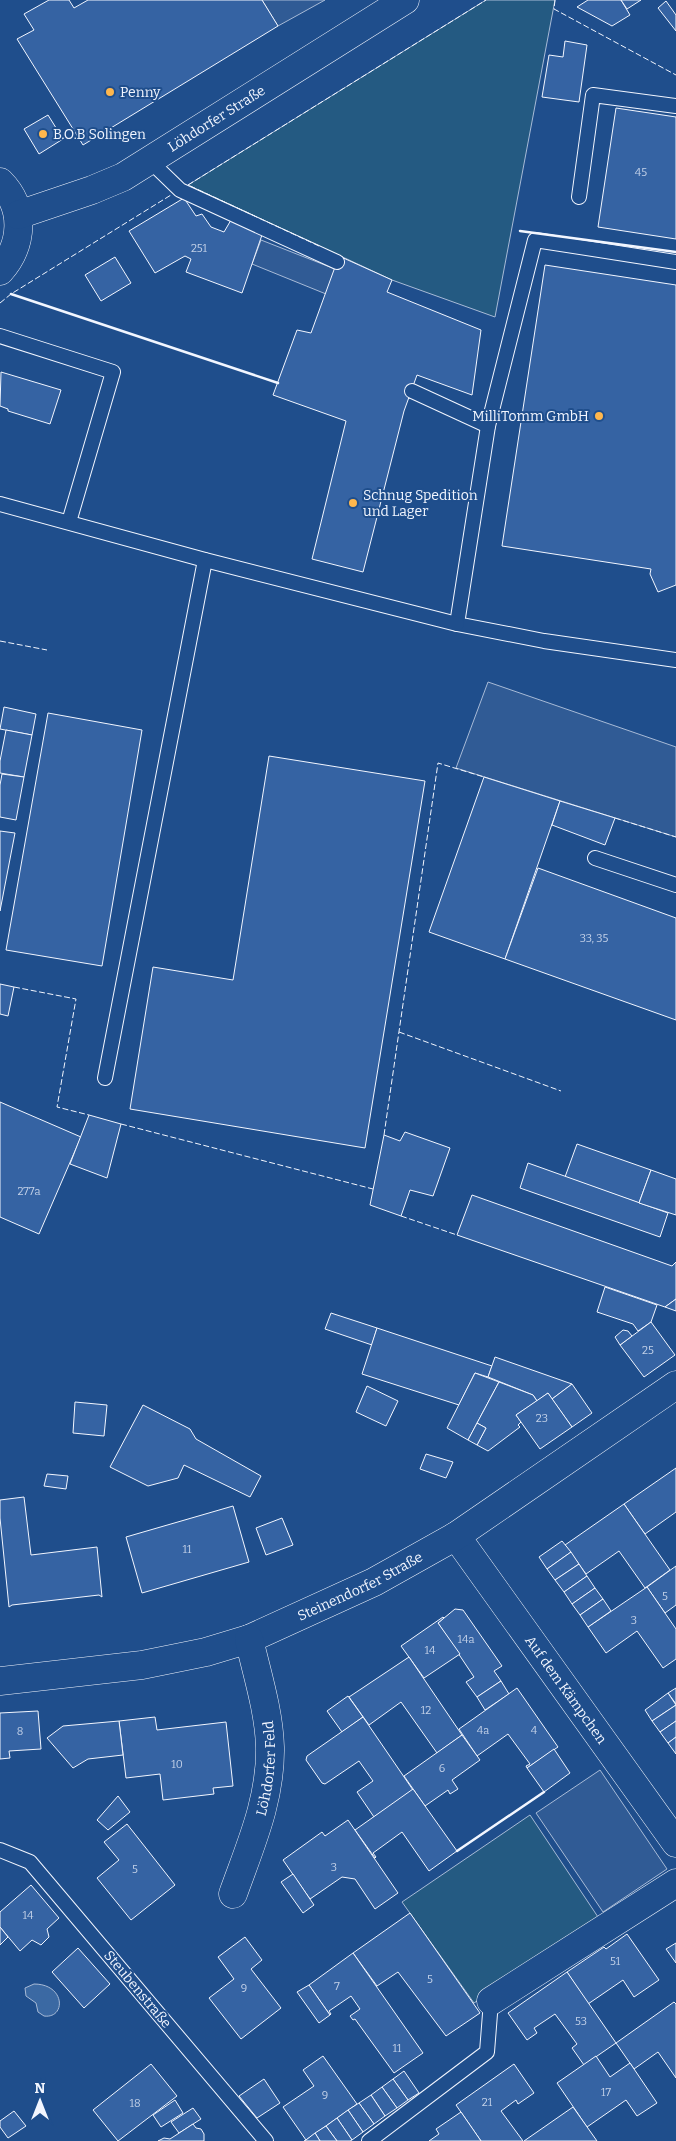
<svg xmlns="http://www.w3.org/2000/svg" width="676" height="2141" font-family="Bitter,serif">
<rect width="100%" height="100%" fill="#1f4e8c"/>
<!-- green -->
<g fill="#245a82" stroke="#a8bbd7">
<polygon points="486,0 555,0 495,317 392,280 188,185"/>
<polygon points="530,1815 600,1920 474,2003 402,1902"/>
</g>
<!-- parking -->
<g fill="#305b95" stroke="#a8bbd7">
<polygon points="262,0 325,0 278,26"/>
<polygon points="261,240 335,269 326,294 252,264"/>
<polygon points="488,682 676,747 676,837 456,768"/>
<polygon points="600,1770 667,1869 603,1912 536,1813"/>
</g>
<!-- water -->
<path fill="#3b69a3" stroke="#a8bbd7" d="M34 1984C66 1984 66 2019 44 2016L38 2012 36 2003 26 1996 25 1988Z"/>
<!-- building -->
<g fill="#3563a3" stroke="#f2f6ff">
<polygon points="49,0 69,0 74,8 88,0 262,0 278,26 83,145 17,39 34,30 24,14"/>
<polygon points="588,0 621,0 630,15 612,26 577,7"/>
<polygon points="621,0 641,0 627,9"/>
<polygon points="666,1 676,15 676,31 658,8"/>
<polygon points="565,41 587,45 579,102 542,97 549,55 563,57"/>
<polygon points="616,108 676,117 676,239 598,227"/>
<polygon points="48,115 63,139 39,154 24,129"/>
<polygon points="184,198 196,216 202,214 211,227 224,232 231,220 263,232 242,293 186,272 191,259 185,256 155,273 129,231"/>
<polygon points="339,256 392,280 387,292 481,330 472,395 417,375 404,411 363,572 312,559 346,421 273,395 297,330 311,333"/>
<polygon points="115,257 131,283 101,301 85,275"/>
<polygon points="545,265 676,285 676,585 658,592 650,574 651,569 502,546"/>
<polygon points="1,372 61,390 50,424 8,411 8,409 0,406"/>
<polygon points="4,707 36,714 32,735 0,729"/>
<polygon points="48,713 142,730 102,966 6,950"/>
<polygon points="6,730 32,735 24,777 0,773 0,761"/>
<polygon points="269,756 425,781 365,1148 130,1109 153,967 233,980"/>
<polygon points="2,774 24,777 16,820 0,817 0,785"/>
<polygon points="484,777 560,801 505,959 429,932"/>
<polygon points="560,801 615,818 605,845 552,825"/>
<polygon points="0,831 15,833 0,911"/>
<polygon points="538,868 676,918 676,1020 505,959"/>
<polygon points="0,984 14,987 8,1016 0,1014"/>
<polygon points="0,1102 81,1137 39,1234 0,1217"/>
<polygon points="89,1115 121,1124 107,1178 70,1164"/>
<polygon points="405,1132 450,1148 433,1196 410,1190 401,1216 370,1205 384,1135 400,1141"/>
<polygon points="577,1144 651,1170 639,1203 565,1177"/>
<polygon points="528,1163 668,1213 660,1237 520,1188"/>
<polygon points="651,1170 676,1179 676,1215 639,1203"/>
<polygon points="472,1195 672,1266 676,1262 676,1299 665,1307 457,1235"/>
<polygon points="605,1287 657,1305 651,1322 638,1331 633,1324 597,1312"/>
<polygon points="676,1299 676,1311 665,1307"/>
<polygon points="331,1313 377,1328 372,1345 325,1329"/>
<polygon points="651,1322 675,1355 644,1377 620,1345"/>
<polygon points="377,1328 492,1366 488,1377 475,1373 459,1405 362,1374"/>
<polygon points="623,1330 628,1331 632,1336 620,1345 615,1337"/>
<polygon points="495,1357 572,1384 552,1399 548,1393 537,1401 533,1395 488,1377"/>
<polygon points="475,1373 499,1382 468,1440 447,1428"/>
<polygon points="499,1382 533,1395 537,1401 516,1415 521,1422 518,1425 520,1427 488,1451 477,1445 486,1428 477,1423"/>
<polygon points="572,1384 592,1413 572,1427 552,1399"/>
<polygon points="367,1386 398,1401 386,1426 356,1412"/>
<polygon points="548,1393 572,1427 540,1449 516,1415"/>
<polygon points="75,1402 107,1405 104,1436 73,1433"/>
<polygon points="143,1405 190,1429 196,1439 261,1476 250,1497 184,1465 178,1478 148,1486 110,1467"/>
<polygon points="477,1423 486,1428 477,1445 468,1440"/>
<polygon points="426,1454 453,1462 446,1478 420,1469"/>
<polygon points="676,1468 676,1512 645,1534 624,1504"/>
<polygon points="47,1474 68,1476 66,1489 44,1486"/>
<polygon points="24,1497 31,1555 97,1547 102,1597 99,1595 12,1605 9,1607 0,1518 0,1500"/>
<polygon points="624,1504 670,1570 645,1588 619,1551 586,1574 565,1545"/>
<polygon points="233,1506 249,1562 142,1593 126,1537"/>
<polygon points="282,1518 293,1545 266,1555 256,1528"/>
<polygon points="562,1541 571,1552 547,1569 539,1557"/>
<polygon points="571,1552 579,1564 555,1580 547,1569"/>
<polygon points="579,1564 587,1576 564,1592 555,1580"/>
<polygon points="676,1566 676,1605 665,1613 647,1587"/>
<polygon points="587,1576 595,1588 572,1604 564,1592"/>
<polygon points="647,1587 676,1629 676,1659 663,1668 637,1631 606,1653 588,1627"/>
<polygon points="595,1588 603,1599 580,1615 572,1604"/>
<polygon points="603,1599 611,1611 588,1627 580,1615"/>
<polygon points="455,1609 463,1610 502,1666 494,1671 501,1681 477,1697 466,1682 474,1677 438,1623"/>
<polygon points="443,1617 444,1618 438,1623 460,1654 424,1678 401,1646"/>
<polygon points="409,1657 462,1735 437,1753 401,1702 369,1725 349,1697"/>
<polygon points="501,1681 509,1694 485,1710 477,1697"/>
<polygon points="517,1688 558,1747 527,1768 526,1766 530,1764 508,1734 477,1756 459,1729"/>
<polygon points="676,1688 676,1704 668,1693"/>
<polygon points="668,1693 676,1705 652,1721 645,1710"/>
<polygon points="348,1696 363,1717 342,1732 327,1711"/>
<polygon points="676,1705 676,1721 660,1732 652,1721"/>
<polygon points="38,1711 41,1749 9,1751 10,1758 0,1759 0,1713"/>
<polygon points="155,1717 157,1730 226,1722 233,1786 213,1788 214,1794 163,1800 160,1774 126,1778 119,1721"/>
<polygon points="363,1717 413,1790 374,1817 357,1792 373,1781 359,1761 325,1784 322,1783 306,1760 307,1756"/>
<polygon points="119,1721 123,1755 88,1759 73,1768 47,1738 63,1726"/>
<polygon points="676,1721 676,1737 668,1743 660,1732"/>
<polygon points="462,1735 480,1760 452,1780 458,1789 450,1794 448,1790 425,1806 404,1776"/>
<polygon points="676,1737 676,1754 668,1743"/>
<polygon points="554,1749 570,1773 544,1792 527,1768"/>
<polygon points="413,1789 457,1851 429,1871 402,1832 373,1853 376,1857 375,1858 355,1830"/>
<polygon points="118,1796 130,1812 108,1830 97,1820"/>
<polygon points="348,1820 398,1893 375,1909 355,1879 342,1877 310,1899 283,1860 322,1832 325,1836"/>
<polygon points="127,1824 175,1885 131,1920 97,1878 119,1860 104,1842"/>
<polygon points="293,1874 314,1905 303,1913 281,1882"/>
<polygon points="31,1885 59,1918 47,1929 49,1937 41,1945 32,1940 20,1951 0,1927 0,1912"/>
<polygon points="410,1913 480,2013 446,2036 398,1972 377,1986 353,1953"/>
<polygon points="0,1927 8,1937 0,1945"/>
<polygon points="627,1934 659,1980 634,1997 623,1980 588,2004 567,1972 604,1947 606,1949"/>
<polygon points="245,1937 262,1960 251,1969 281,2008 241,2039 209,1998 234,1979 218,1957"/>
<polygon points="676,1943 676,1963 666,1949"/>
<polygon points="78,1948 110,1984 84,2008 52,1972"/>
<polygon points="353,1953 423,2053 394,2073 355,2019 353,2020 350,2016 360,2009 351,1996 329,2011 331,2014 330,2015 309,1985"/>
<polygon points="567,1972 616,2043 584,2065 572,2048 577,2044 555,2014 534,2028 537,2033 527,2040 508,2013"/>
<polygon points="309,1985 330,2015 319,2023 297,1992"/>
<polygon points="674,2002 676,2004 676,2078 658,2052 634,2069 616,2043"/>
<polygon points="323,2056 357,2104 306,2140 283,2107 314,2086 303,2070"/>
<polygon points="596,2056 610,2077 630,2063 657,2103 637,2116 626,2100 587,2127 557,2083"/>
<polygon points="151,2064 177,2096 118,2141 93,2110"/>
<polygon points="514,2064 534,2093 518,2104 516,2100 501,2111 523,2141 481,2141 456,2105"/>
<polygon points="404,2071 419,2093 408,2100 393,2079"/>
<polygon points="264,2079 280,2103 257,2118 239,2096"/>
<polygon points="393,2079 408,2100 397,2108 382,2087"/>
<polygon points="382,2087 397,2108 385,2116 371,2095"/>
<polygon points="371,2095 385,2116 374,2124 359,2103"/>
<polygon points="175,2100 183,2113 161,2127 153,2115"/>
<polygon points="359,2103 374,2124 363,2132 348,2110"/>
<polygon points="573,2107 597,2141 524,2141"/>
<polygon points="193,2108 201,2119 179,2133 171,2122"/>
<polygon points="348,2110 363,2132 352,2140 337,2118"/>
<polygon points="14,2111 26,2126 8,2138 0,2127 0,2121"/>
<polygon points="461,2112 481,2141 429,2141 439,2134 436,2129"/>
<polygon points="337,2118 352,2140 350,2141 337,2141 326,2126"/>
<polygon points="193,2124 196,2128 201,2129 204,2134 204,2141 158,2141 164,2138 170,2139"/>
<polygon points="326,2126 337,2141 320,2141 315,2133"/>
<polygon points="315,2133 320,2141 304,2141 306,2140"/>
</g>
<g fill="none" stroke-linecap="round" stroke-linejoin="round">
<!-- service casing -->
<g stroke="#f2f6ff" stroke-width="16">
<g id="service">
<polyline points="149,160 180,190 337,262"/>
<polyline points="579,197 593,95 676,106"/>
<polyline points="676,262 535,240 488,426 457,624 544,641 676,660"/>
<polyline points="0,336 113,372 69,522"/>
<polyline points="412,391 488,426"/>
<polyline points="0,504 205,560 457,624"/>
<polyline points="595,858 676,885"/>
<polyline points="105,1078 205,560"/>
<polyline points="0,1850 30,1862 266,2141"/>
<polyline points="369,2141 487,2052 491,2001"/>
</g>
</g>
<!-- minor casing -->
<g stroke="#f2f6ff" stroke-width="29">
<g id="minor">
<path id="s1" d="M456 1536 676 1843"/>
<path id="s2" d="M0 1681 142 1665 206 1652 249 1639 374 1582 456 1536 676 1385"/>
<path id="s3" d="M233 1894C250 1846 271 1800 270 1747 269 1711 257 1674 249 1639"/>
<polyline points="491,2001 676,1883"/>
</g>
</g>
<!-- secondary casing -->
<g stroke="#f2f6ff" stroke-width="29">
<g id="secondary">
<path d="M0 182C26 208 23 245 0 271"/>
<path id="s4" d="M18 215 92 190 123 177 405 0"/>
</g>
</g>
<!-- service -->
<use href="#service" stroke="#1f4e8c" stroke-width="14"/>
<!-- minor -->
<use href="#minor" stroke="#1f4e8c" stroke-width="28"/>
<!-- secondary -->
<use href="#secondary" stroke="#1f4e8c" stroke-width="28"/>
<!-- fence -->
<g stroke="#f2f6ff" stroke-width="1" stroke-dasharray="6 2.5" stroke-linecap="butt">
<polyline points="555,0 554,9 676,75"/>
<polyline points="319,246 188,185 486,0"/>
<polyline points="0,303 11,294 171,195"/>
<polyline points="0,641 47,650"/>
<polyline points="615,818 676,837"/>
<polyline points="14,987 76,999 57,1107 89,1115"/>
<polyline points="399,1032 561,1091"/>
<polyline points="121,1124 373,1189"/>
<polyline points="384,1135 438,763 484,777"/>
<polyline points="401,1216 457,1235"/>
</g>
<!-- wall -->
<g stroke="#f2f6ff" stroke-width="2.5">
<polyline points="520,231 676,252"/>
<polyline points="11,294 278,383"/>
<polyline points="457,1851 544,1792"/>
</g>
</g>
<!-- markers -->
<g fill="#ffb74d" stroke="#1f4e8c" stroke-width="2">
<circle cx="110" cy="92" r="5"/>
<circle cx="43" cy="134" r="5"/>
<circle cx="599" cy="416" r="5"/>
<circle cx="353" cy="503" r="5"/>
</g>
<g text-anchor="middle" stroke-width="4" stroke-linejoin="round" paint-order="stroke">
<!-- number labels -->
<g font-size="11" fill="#c3d1e8">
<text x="641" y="176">45</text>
<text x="199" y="252">251</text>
<text x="594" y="942">33, 35</text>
<text x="29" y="1195">277a</text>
<text x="648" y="1354">25</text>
<text x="542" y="1422">23</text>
<text x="187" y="1553">11</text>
<text x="665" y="1600">5</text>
<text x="634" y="1624">3</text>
<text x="466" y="1643">14a</text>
<text x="430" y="1654">14</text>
<text x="426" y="1714">12</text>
<text x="483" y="1734">4a</text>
<text x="534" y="1734">4</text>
<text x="20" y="1735">8</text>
<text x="177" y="1768">10</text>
<text x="442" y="1772">6</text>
<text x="334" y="1871">3</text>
<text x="135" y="1873">5</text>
<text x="28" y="1919">14</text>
<text x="615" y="1965">51</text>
<text x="430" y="1983">5</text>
<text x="337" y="1990">7</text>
<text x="244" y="1992">9</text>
<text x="581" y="2025">53</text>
<text x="397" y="2052">11</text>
<text x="606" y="2096">17</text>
<text x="325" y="2099">9</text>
<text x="487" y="2106">21</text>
<text x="135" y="2107">18</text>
</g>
<!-- poi labels -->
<g font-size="14" fill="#f2f6ff" stroke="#1f4e8c" text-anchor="start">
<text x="120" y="97">Penny</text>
<text x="53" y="139">B.O.B Solingen</text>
<text x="589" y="421" text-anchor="end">MilliTomm GmbH</text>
<text x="363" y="500">Schnug Spedition<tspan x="363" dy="16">und Lager</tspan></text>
</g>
<!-- street labels -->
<g font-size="14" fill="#f2f6ff" stroke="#1f4e8c">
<text dy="5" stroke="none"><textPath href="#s4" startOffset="222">Löhdorfer Straße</textPath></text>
<text dy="5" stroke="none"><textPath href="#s2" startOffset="376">Steinendorfer Straße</textPath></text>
<text dy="5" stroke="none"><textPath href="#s1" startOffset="189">Auf dem Kämpchen</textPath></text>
<text dy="5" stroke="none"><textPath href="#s3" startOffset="131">Löhdorfer Feld</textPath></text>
<text transform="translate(138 1989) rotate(50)" y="5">Steubenstraße</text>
</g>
</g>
<!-- north arrow -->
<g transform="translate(40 2101)" stroke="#1f4e8c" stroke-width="4" paint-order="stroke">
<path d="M0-4L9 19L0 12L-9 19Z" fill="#f2f6ff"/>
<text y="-8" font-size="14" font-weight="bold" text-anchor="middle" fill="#f2f6ff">N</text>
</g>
</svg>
